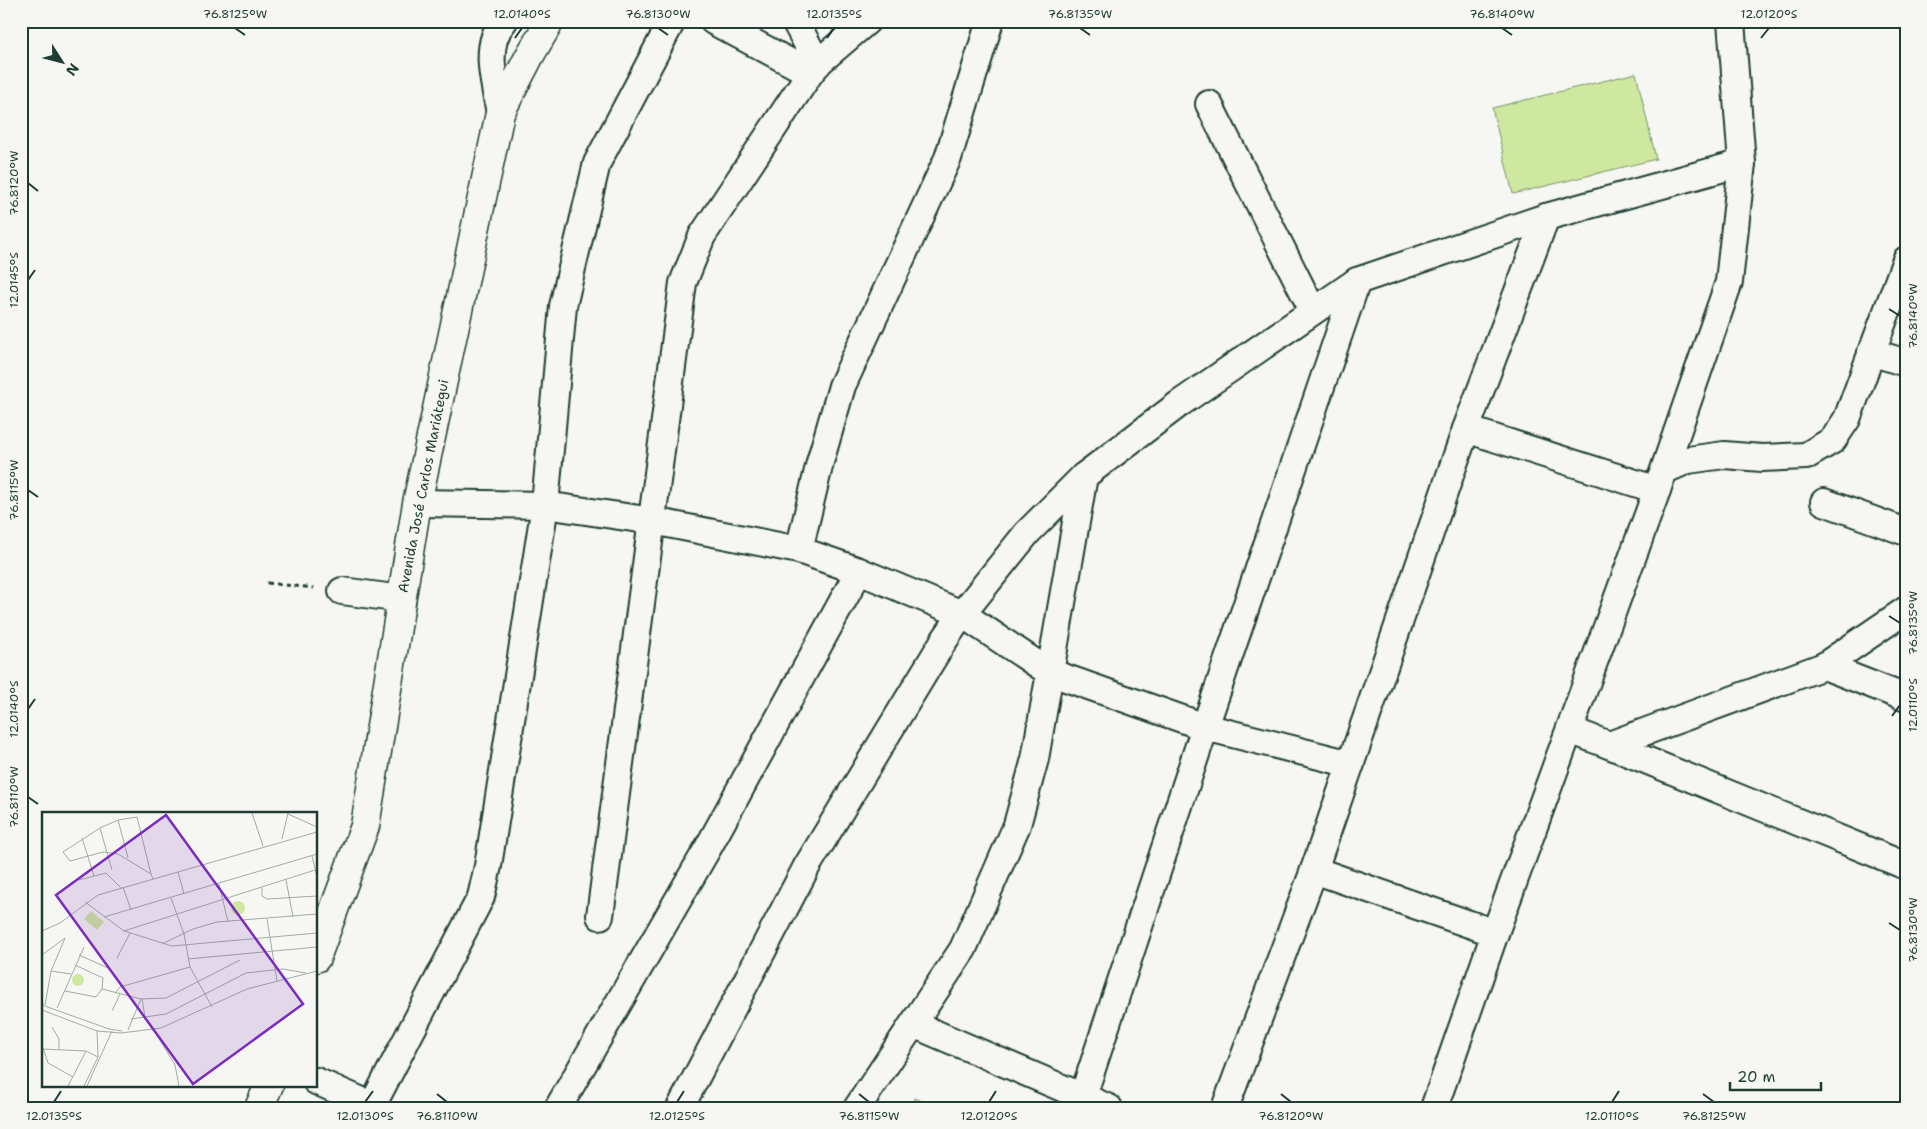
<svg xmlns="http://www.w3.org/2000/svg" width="1927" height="1129" font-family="'Shantell Sans',sans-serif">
<rect width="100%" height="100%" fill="#f6f6f2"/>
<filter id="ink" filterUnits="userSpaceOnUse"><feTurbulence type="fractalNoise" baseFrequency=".02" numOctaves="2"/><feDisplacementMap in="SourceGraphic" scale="10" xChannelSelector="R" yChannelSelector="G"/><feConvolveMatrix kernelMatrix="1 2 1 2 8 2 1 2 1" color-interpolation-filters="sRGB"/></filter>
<g filter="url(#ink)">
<!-- pitch -->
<g fill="#cee99f" stroke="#76936a">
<polygon points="1636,73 1656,159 1513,194 1492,108"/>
<polygon points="915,1098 937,1108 911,1108"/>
</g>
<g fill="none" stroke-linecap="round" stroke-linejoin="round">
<!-- street casing -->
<g stroke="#1f3d34" stroke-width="30">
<g id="street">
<polyline points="713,21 810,73"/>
<polyline points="795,21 818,64"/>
<polyline points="1209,104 1313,311"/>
<path d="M500 113C495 85 482 45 504 21"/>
<polyline points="1871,352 1906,363"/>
<polyline points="1466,429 1657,490"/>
<polyline points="1665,470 1688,460 1724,455 1762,458 1806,456 1833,440 1847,419 1906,260"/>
<polyline points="1824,502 1906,532"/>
<polyline points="417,503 545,505 653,521 799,550 859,571 962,614 1049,672 1205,727 1351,764"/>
<polyline points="799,550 820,462 842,386 948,158 990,21"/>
<polyline points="342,591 402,599"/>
<polyline points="1824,666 1906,698"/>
<polyline points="1570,730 1609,745 1824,666 1906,610"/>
<polyline points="1609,745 1906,866"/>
<polyline points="1314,870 1495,933"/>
<polyline points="600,916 683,283 702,236 810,73 819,62 867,21"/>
<polyline points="913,1024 1109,1108"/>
<polyline points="316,1081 378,1108"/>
<polyline points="371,1108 481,897 488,866 545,505 563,306 597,163 672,21"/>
<polyline points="558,1108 709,846 859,571"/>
<polyline points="680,1108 807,866 943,642 962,614 1027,533 1084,476 1179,404 1357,281 1546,217 1742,163"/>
<polyline points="857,1108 963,949 1017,825 1035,759 1084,476"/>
<polyline points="1079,1108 1205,727 1357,281"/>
<polyline points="1225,1108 1314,870 1466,429 1546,217"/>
<polyline points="1434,1108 1495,933 1657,490 1729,282 1742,163 1731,21"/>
</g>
</g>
<!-- secondary casing -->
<g stroke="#1f3d34" stroke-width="31">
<g id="secondary">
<polyline points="316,958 365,826 417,503 500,113 529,57 550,21"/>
<polyline points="259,1108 269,1085"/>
</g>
</g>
<!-- path -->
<polyline stroke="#1f3d34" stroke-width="3" stroke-dasharray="5 4" stroke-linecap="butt" points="267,583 314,588"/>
<!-- street -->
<use href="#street" stroke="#f6f6f2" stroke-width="26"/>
<!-- secondary -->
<use href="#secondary" stroke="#f6f6f2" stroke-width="28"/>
</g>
</g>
<!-- ticks -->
<path fill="none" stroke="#1f3d34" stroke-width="2" d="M235 28 245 35M658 28 668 35M1080 28 1090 35M1502 28 1512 35M515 38 522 28M827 38 834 28M1761 38 1769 28M28 183 38 191M28 280 35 270M1889 309 1900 316M28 490 38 497M1889 616 1900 623M28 709 35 699M1892 716 1900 705M28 797 38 804M1889 923 1900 930M437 1094 447 1102M859 1094 869 1102M1281 1094 1291 1102M1703 1094 1714 1102M54 1102 61 1091M365 1102 373 1091M677 1102 684 1091M989 1102 996 1091M1612 1102 1619 1091"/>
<g text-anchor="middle" stroke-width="4" stroke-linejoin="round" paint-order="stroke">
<!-- street labels -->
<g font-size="14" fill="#1f3d34" stroke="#f6f6f2">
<text transform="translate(423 486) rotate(-79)" y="5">Avenida José Carlos Mariátegui</text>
</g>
</g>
<!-- overview -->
<g transform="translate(42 812)">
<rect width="275" height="275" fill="#f6f6f2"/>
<path d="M189 96a7 7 0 1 1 14 0a7 7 0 1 1-14 0ZM49 99 62 110 55 118 42 107ZM30 168a6 6 0 1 1 12 0a6 6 0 1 1-12 0Z" fill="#cee99f"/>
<path fill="none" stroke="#a0aca6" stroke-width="1" d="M210 1 221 34M246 2 275 15M76 8 86 46M58 16 70 58M40 26 52 64M240 27 246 1M270 44 275 65M136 60 142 82M109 62 95 5 76 8 58 16 21 40 28 49 61 40 76 42 109 62 111 67M37 68 64 61 79 76M244 68 251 105M177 72 186 110M81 75 89 98M220 76V84L225 87 275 84M129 86 142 122 148 155 170 195M43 90 82 119 130 134 275 121M62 105 275 42M225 107 235 169M0 119 18 111 56 83 275 20M82 119 273 58M120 132 151 117 175 110 275 102M0 143 23 126M37 143 66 156M75 146 88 121M146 147 275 135M9 159 29 162M60 177 99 187 124 186 198 148M23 179 54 185 60 177 61 166 33 153M73 181 78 175 148 155M100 187 103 205M0 193 67 217 80 219M3 193 9 159 23 126M15 196 42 135M0 198 55 219 79 221 119 216 205 177 275 159M70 199 78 182M89 207 124 202 204 161 241 157 264 161M10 215 17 227V237M111 217 133 253 137 274M86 218 99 187M1 236 6 251 31 265M0 237 44 239 56 245M26 274 44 239M42 274 56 245 55 218M45 274 70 219"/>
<path fill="#7b2cbf" fill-opacity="0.15" stroke="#7b2cbf" stroke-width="2.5" d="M124 3 261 192 151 272 14 83Z"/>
<rect width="275" height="275" fill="none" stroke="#1f3d34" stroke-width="2.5"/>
</g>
<!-- margin -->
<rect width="1927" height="1129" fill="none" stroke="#f6f6f2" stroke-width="55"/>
<!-- north arrow -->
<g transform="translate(62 62) rotate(126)" stroke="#f6f6f2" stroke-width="4" paint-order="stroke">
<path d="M0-4L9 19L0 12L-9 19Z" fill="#1f3d34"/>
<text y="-8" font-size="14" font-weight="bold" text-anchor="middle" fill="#1f3d34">N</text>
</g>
<!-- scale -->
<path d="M1730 1082v8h91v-8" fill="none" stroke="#1f3d34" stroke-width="2.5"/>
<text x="1737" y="1082" font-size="15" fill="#1f3d34" stroke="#f6f6f2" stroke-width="4" paint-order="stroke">20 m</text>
<rect x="28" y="28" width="1872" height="1074" fill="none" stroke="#1f3d34" stroke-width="2"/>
<g font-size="12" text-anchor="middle" fill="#1f3d34">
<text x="235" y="18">76.8125°W</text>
<text x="522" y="18">12.0140°S</text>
<text x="658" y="18">76.8130°W</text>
<text x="834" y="18">12.0135°S</text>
<text x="1080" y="18">76.8135°W</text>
<text x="1502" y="18">76.8140°W</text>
<text x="1769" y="18">12.0120°S</text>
<text transform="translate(14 183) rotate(-90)" y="4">76.8120°W</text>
<text transform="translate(14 280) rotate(-90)" y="4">12.0145°S</text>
<text transform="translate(1913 316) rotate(-90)" y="4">76.8140°W</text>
<text transform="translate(14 490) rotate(-90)" y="4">76.8115°W</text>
<text transform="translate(1913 623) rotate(-90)" y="4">76.8135°W</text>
<text transform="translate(1913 705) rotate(-90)" y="4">12.0110°S</text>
<text transform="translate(14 709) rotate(-90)" y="4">12.0140°S</text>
<text transform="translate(14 797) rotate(-90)" y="4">76.8110°W</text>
<text transform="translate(1913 930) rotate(-90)" y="4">76.8130°W</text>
<text x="54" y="1120">12.0135°S</text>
<text x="365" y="1120">12.0130°S</text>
<text x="447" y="1120">76.8110°W</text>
<text x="677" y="1120">12.0125°S</text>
<text x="869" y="1120">76.8115°W</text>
<text x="989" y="1120">12.0120°S</text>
<text x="1291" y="1120">76.8120°W</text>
<text x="1612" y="1120">12.0110°S</text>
<text x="1714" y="1120">76.8125°W</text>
</g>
</svg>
